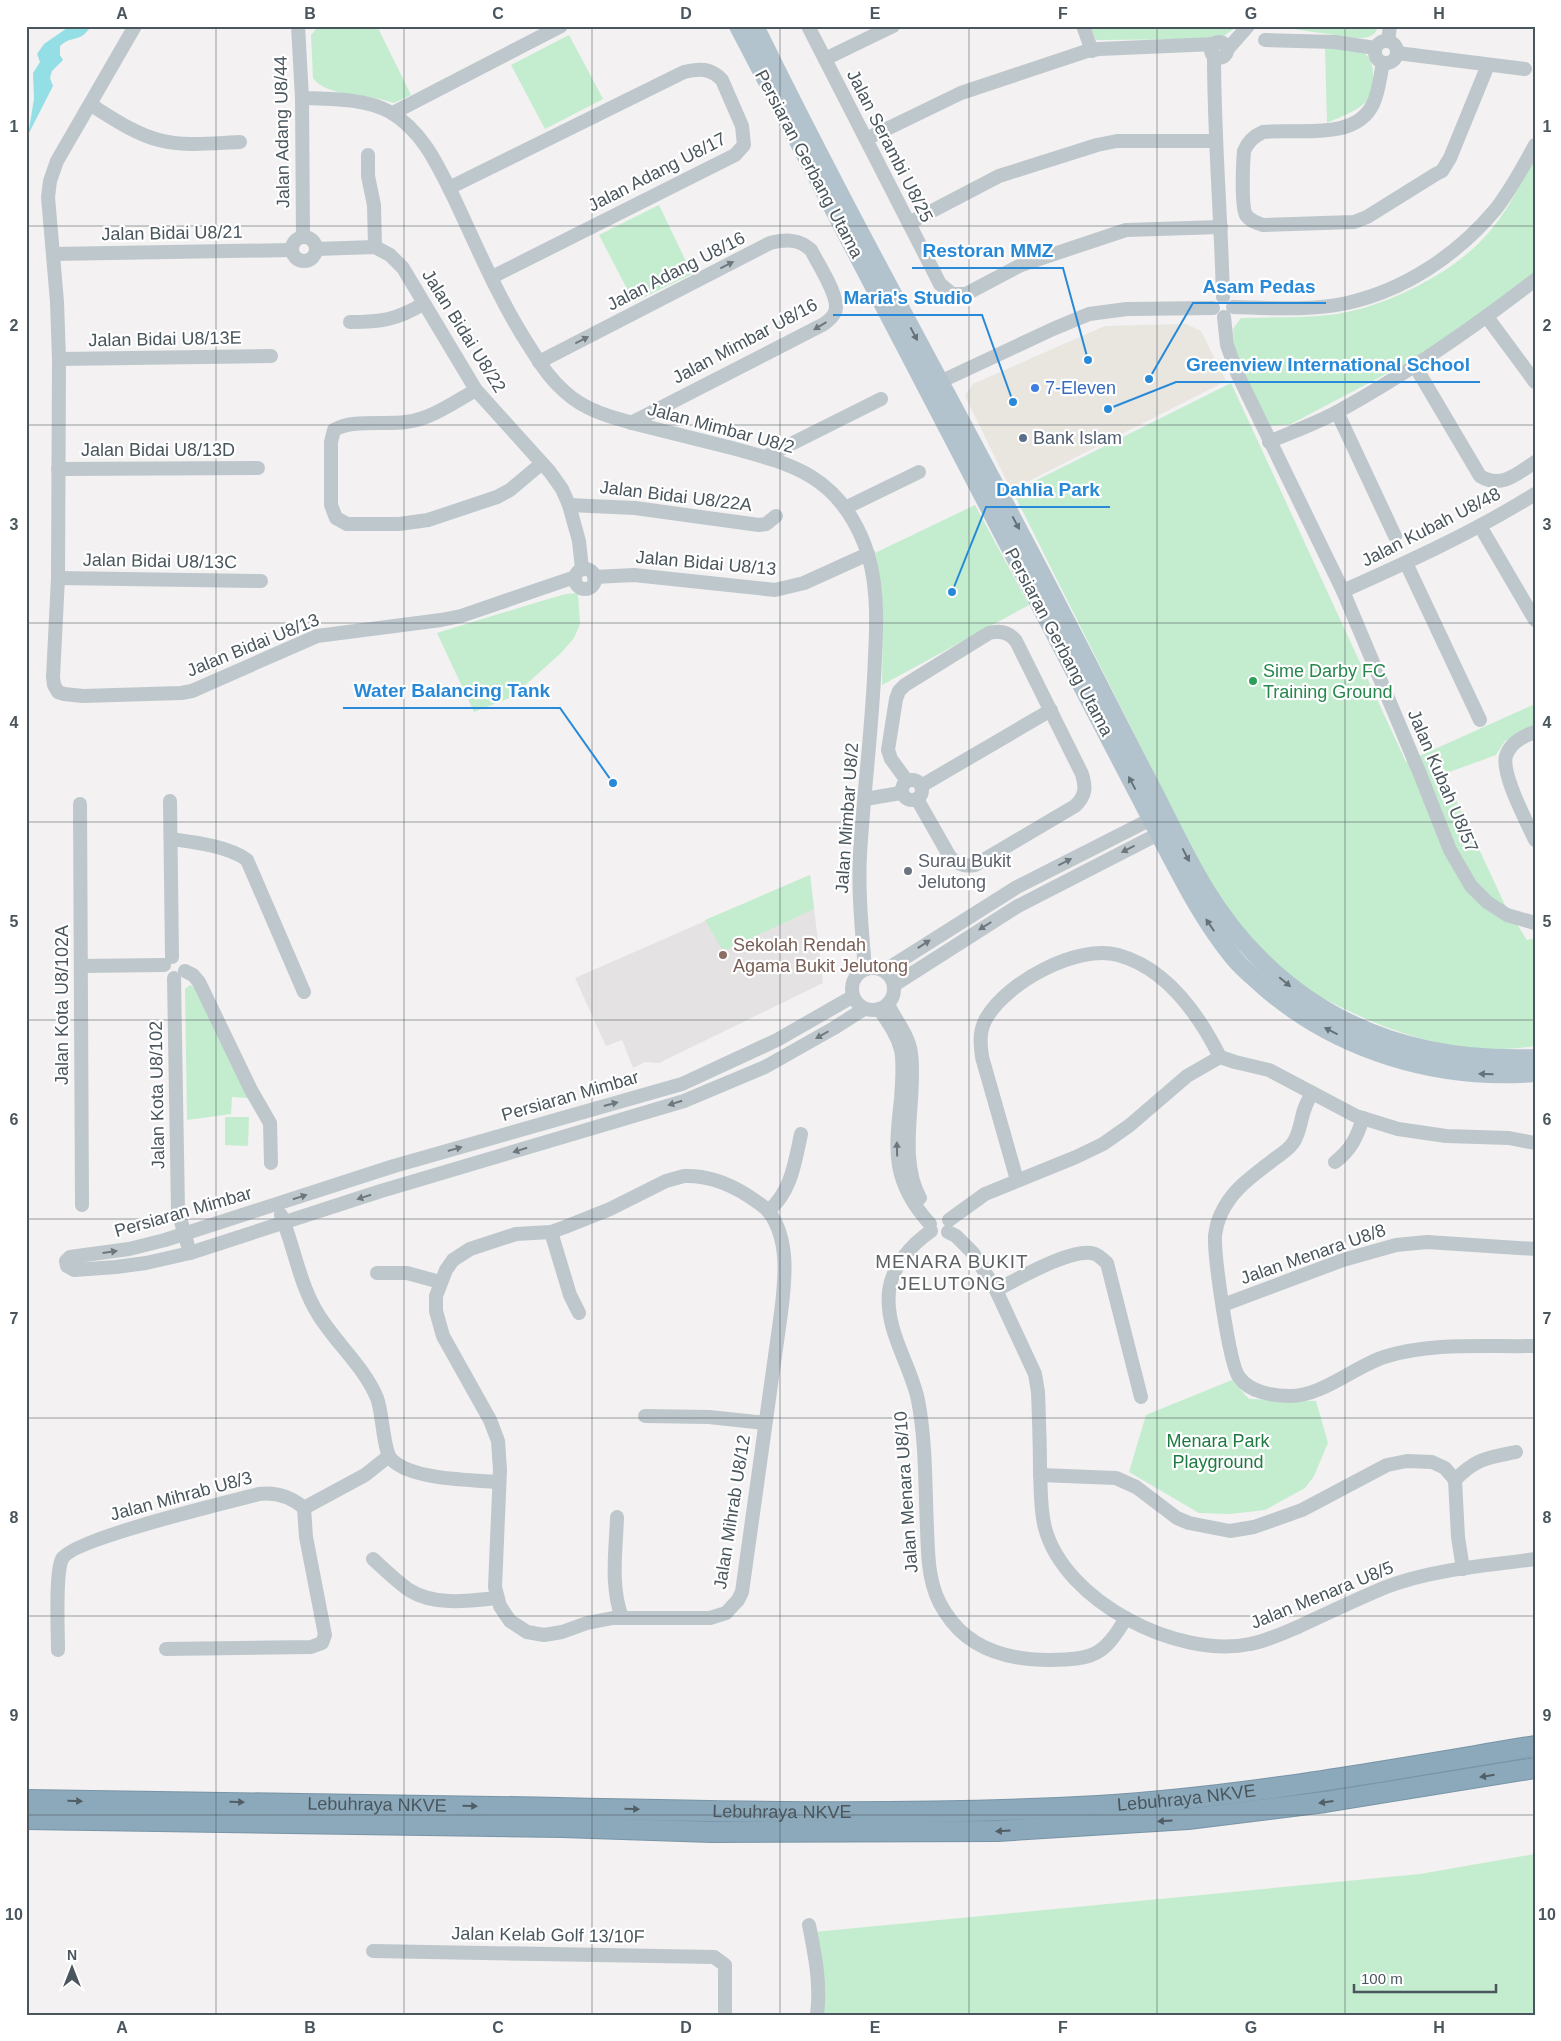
<svg xmlns="http://www.w3.org/2000/svg" width="1561" height="2041" font-family="Arial,sans-serif">
<rect width="100%" height="100%" fill="#f3f1f1"/>
<!-- commercial -->
<polygon fill="#e9e5df" points="1186,324 1201,331 1226,381 1011,490 965,396 973,384 1105,326"/>
<!-- education -->
<polygon fill="#e4e2e2" points="810,875 823,983 659,1063 645,1062 633,1068 622,1040 606,1046 575,978"/>
<!-- green -->
<g fill="#c3edce">
<path d="M319 26H377L411 95 394 103C372 94 327 98 313 78L311 35Z"/>
<polygon points="1090,26 1238,26 1222,37 1210,39 1096,40"/>
<path d="M1272 26H1378C1375 38 1366 38 1356 38Z"/>
<polygon points="569,35 603,99 545,129 511,65"/>
<path d="M1325 48C1348 49 1374 44 1373 76 1373 83 1371 93 1368 99 1362 109 1338 118 1327 123Z"/>
<path d="M1535 158V274L1487 311 1399 367 1291 424 1267 426 1235 360 1233 329 1241 318C1270 317 1300 318 1329 315 1379 310 1446 277 1481 241 1505 217 1519 187 1535 158Z"/>
<polygon points="659,205 692,274 634,302 599,235"/>
<path d="M1231 383 1406 762 1535 704V725L1505 741 1496 755 1444 774 1505 905 1527 940 1535 938V1046C1469 1056 1411 1040 1351 1012 1332 1003 1311 993 1295 980 1260 951 1230 916 1206 877L1013 492Z"/>
<polygon points="975,505 1029,605 882,685 883,604 875,553"/>
<polygon points="578,593 580,624 574,638 561,653 512,697 474,712 437,633 538,602 566,594"/>
<polygon points="810,875 814,909 723,951 705,920"/>
<polygon points="190,985 194,986 248,1098 232,1097 231,1114 187,1120 185,989"/>
<polygon points="225,1117 249,1117 248,1146 225,1145"/>
<polygon points="1232,1380 1249,1399 1316,1401 1328,1443 1314,1476 1305,1488 1265,1510 1230,1514 1199,1513 1129,1472 1146,1415"/>
<polygon points="1535,1854 1535,2015 815,2015 814,1932 1420,1874"/>
</g>
<!-- water -->
<path fill="#94dfe6" d="M70 26H91C80 44 73 34 60 46V55L63 60 52 71 50 78 53 86 28 135 34 99 33 73 40 62 37 54 44 44Z"/>
<g fill="none" stroke-linecap="round" stroke-linejoin="round">
<!-- highway casing -->
<g stroke="#7894a7" stroke-width="22">
<g id="highway">
<path id="s1" d="M26 1800C204 1802 381 1804 558 1808 738 1812 918 1816 1098 1806 1245 1797 1390 1770 1535 1746"/>
<polyline points="26,1819 562,1827 712,1832 997,1831 1188,1819 1325,1802 1535,1768"/>
</g>
</g>
<!-- minor -->
<g stroke="#bec7cc" stroke-width="14">
<polyline points="135,26 57,161 50,181 48,197 57,302 59,359 58,578 53,677 54,685 58,692 64,694 83,696 181,693 192,691 317,636 441,620 461,616 575,577"/>
<polyline points="298,26 302,98 303,237"/>
<polyline points="808,26 940,284 952,294 966,294 1021,265 1126,230 1221,227"/>
<polyline points="1083,26 1092,51"/>
<polyline points="1265,40 1335,42 1375,48"/>
<circle cx="1386" cy="52" r="11"/>
<polyline points="1388,41 1390,26"/>
<circle cx="1219" cy="50" r="8"/>
<polyline points="1227,50 1248,26"/>
<polyline points="1397,53 1525,69"/>
<path d="M1214 55C1214 136 1221 216 1223 297"/>
<polyline points="825,59 893,26"/>
<path d="M1383 63C1380 76 1379 92 1373 104 1355 142 1296 128 1263 132 1254 136 1248 141 1244 151 1243 162 1241 206 1246 215 1250 221 1257 223 1263 225L1354 222 1367 217 1436 174 1442 171 1450 158 1488 65"/>
<path d="M302 98C330 99 365 98 390 112 423 131 438 166 454 198 478 249 500 302 531 349 540 364 550 379 564 391 585 411 613 418 640 425 669 432 699 440 728 447 792 464 837 475 864 543 878 578 877 619 875 656 873 722 864 788 860 854 858 893 862 931 865 969"/>
<path d="M91 105C112 118 135 134 159 140 185 147 214 143 240 142"/>
<polyline points="393,113 561,26"/>
<polyline points="866,139 961,93 1087,51 1099,49 1215,44"/>
<polyline points="368,155 368,176 374,205 375,247"/>
<path d="M449 188 684 72C699 68 711 68 722 80L742 126 744 145 735 155 492 277"/>
<polyline points="909,223 999,176 1097,145 1117,141 1215,141"/>
<circle cx="304" cy="249" r="12"/>
<polyline points="316,249 375,247 390,255 403,268 476,390 550,472 562,489 569,505 579,541 582,569"/>
<polyline points="53,254 292,250"/>
<path d="M1233 307C1270 308 1310 311 1347 303 1405 290 1457 255 1495 210 1511 190 1523 167 1535 145"/>
<polyline points="1224,317 1227,345 1237,373 1343,591 1420,774 1450,850 1471,886 1487,902 1507,915 1535,923"/>
<polyline points="1487,317 1535,382"/>
<path d="M350 322C381 322 396 320 423 304"/>
<polyline points="59,359 271,356"/>
<path d="M539 362 770 243C786 239 799 239 811 250 818 264 841 298 835 312 833 317 828 321 824 324L631 423"/>
<path d="M1415 366 1480 476C1501 489 1517 474 1535 462"/>
<polyline points="931,386 1053,329 1089,314 1127,309 1213,308"/>
<path d="M476 390C453 403 431 419 406 422 385 425 351 419 334 430L331 442V505L336 518 347 524H399L428 520 497 497 510 490 541 464"/>
<polyline points="1337,412 1395,536"/>
<path d="M1269 442C1292 432 1317 423 1339 411 1408 373 1473 328 1535 280"/>
<polyline points="765,457 881,399"/>
<polyline points="58,469 258,468"/>
<polyline points="569,505 635,508 759,525 766,524 776,516"/>
<polyline points="845,508 919,472"/>
<polyline points="1480,526 1535,620"/>
<polyline points="1406,563 1480,720"/>
<circle cx="585" cy="579" r="10"/>
<polyline points="594,577 634,575 775,590 804,583 868,554"/>
<polyline points="58,578 261,581"/>
<path d="M1343 591C1408 562 1474 532 1535 494"/>
<path d="M1535 732C1523 736 1510 743 1506 756 1501 774 1527 822 1535 840"/>
<circle cx="912" cy="790" r="10"/>
<path d="M907 781 891 759 888 750 896 699 899 691 905 685 989 633C1000 630 1009 632 1016 641L1082 774C1086 787 1086 796 1075 806L975 865C964 867 958 864 950 857L917 799"/>
<polyline points="921,786 1051,710"/>
<polyline points="865,799 901,793"/>
<polyline points="170,801 172,957"/>
<polyline points="80,804 82,1205"/>
<path d="M171 839C193 842 229 846 247 860L304 992"/>
<polyline points="81,966 164,965"/>
<circle cx="873" cy="989" r="21"/>
<polyline points="185,971 193,975 199,982 251,1090 270,1123 271,1163"/>
<polyline points="884,971 1017,887 1159,815"/>
<polyline points="174,978 178,1211 190,1253"/>
<polyline points="894,985 1018,906 1166,830"/>
<polyline points="852,997 777,1040 682,1084 394,1166 165,1240 129,1249 70,1257 66,1261 67,1266 74,1270 116,1267 146,1263 190,1253 381,1191 684,1101 765,1067 834,1028 864,1009"/>
<path d="M888 1004C895 1020 909 1035 911 1053 917 1098 897 1156 920 1198"/>
<path d="M879 1009C888 1022 897 1034 901 1050 904 1065 902 1083 901 1099 895 1152 892 1182 930 1224"/>
<path d="M1312 1094C1299 1112 1303 1129 1293 1143 1288 1150 1280 1155 1273 1160 1253 1176 1232 1189 1221 1214 1218 1220 1216 1228 1215 1236 1214 1255 1229 1364 1239 1377 1249 1392 1273 1396 1290 1396 1322 1396 1354 1367 1384 1357 1432 1342 1485 1347 1535 1346"/>
<path d="M1335 1162C1351 1150 1357 1137 1363 1118"/>
<path d="M684 1176C705 1175 723 1181 742 1192 751 1198 762 1204 769 1212 790 1240 785 1281 781 1313L742 1592 738 1600 726 1613 710 1618H613L587 1623 562 1632 544 1635 527 1632 510 1621 500 1606 495 1587 500 1470 498 1441 490 1420 443 1336 436 1311V1296L446 1270 453 1260 470 1249 516 1234 551 1232 565 1227 610 1209 666 1181Z"/>
<path d="M1017 1180 982 1057C980 1043 979 1030 987 1017 1008 982 1077 944 1118 955 1166 968 1199 1015 1220 1057"/>
<path d="M768 1211C791 1193 795 1162 801 1134"/>
<path d="M281 1215C294 1246 300 1286 318 1314 335 1342 365 1368 377 1398 383 1413 383 1452 392 1460 413 1480 471 1480 499 1482"/>
<polyline points="949,1220 985,1194 1076,1157 1103,1144 1130,1125 1187,1076 1220,1057 1235,1062 1269,1070 1356,1116 1398,1129 1446,1136 1509,1138 1535,1143"/>
<path d="M931 1231C912 1244 892 1266 889 1291 885 1331 910 1363 918 1400 926 1441 925 1486 927 1528 928 1557 928 1587 945 1612 968 1649 1008 1660 1049 1660 1093 1659 1103 1657 1126 1618"/>
<polyline points="551,1232 570,1295 579,1313"/>
<path d="M948 1232 956 1236 973 1253 996 1290 1035 1374 1038 1392C1039 1418 1040 1445 1040 1471 1041 1490 1040 1509 1045 1528 1065 1602 1178 1659 1250 1644 1267 1641 1284 1633 1300 1626 1328 1613 1357 1599 1386 1587 1433 1569 1485 1566 1535 1559"/>
<polyline points="377,1273 407,1273 440,1282"/>
<path d="M996 1290C1016 1280 1074 1246 1095 1254 1100 1256 1103 1260 1107 1263L1141 1397"/>
<polyline points="1223,1305 1343,1260 1396,1245 1427,1242 1535,1249"/>
<polyline points="645,1416 709,1417 765,1423"/>
<polyline points="1040,1475 1116,1478 1136,1487 1177,1518 1189,1523 1230,1531 1254,1527 1302,1510 1387,1465 1407,1461 1432,1462 1445,1468 1455,1480 1458,1537 1463,1569"/>
<path d="M1455 1480C1476 1458 1488 1458 1516 1452"/>
<path d="M617 1517C616 1551 610 1585 622 1618"/>
<path d="M373 1559C384 1569 396 1581 409 1590 434 1606 469 1601 497 1598"/>
<polyline points="166,1649 311,1647 322,1643 325,1635 306,1537 304,1508"/>
<path d="M58 1650C58 1631 55 1574 62 1559 72 1539 229 1502 259 1494 276 1492 290 1496 304 1508L365 1475 389 1456"/>
<path d="M809 1925C815 1955 821 1984 817 2015"/>
<polyline points="373,1951 714,1957 725,1965 725,2015"/>
</g>
<!-- major -->
<g stroke="#b3c3cd" stroke-width="18">
<path d="M738 26 1159 834C1181 876 1202 919 1233 957 1242 968 1253 977 1263 986 1337 1051 1438 1081 1535 1073"/>
<path d="M755 26C852 225 962 418 1063 615 1094 674 1123 733 1154 792 1185 853 1210 910 1260 959 1335 1034 1430 1062 1535 1058"/>
</g>
<!-- highway -->
<use href="#highway" stroke="#8ca9bb" stroke-width="20"/>
</g>
<!-- one-way arrows -->
<defs><path id="oneway-solid" d="M-6-.8H1V-3.2L6.5 0L1 3.2V.8H-6Z" transform="scale(1.25)"/></defs>
<g fill="#6d787e">
<use href="#oneway-solid" transform="translate(727 265) rotate(-27)"/>
<use href="#oneway-solid" transform="translate(820 326) rotate(149)"/>
<use href="#oneway-solid" transform="translate(582 340) rotate(-27)"/>
<use href="#oneway-solid" transform="translate(1128 849) rotate(153)"/>
<use href="#oneway-solid" transform="translate(1065 862) rotate(-27)"/>
<use href="#oneway-solid" transform="translate(985 926) rotate(148)"/>
<use href="#oneway-solid" transform="translate(924 944) rotate(-33)"/>
<use href="#oneway-solid" transform="translate(822 1035) rotate(150)"/>
<use href="#oneway-solid" transform="translate(675 1103) rotate(162)"/>
<use href="#oneway-solid" transform="translate(611 1104) rotate(-15)"/>
<use href="#oneway-solid" transform="translate(455 1149) rotate(-16)"/>
<use href="#oneway-solid" transform="translate(897 1149) rotate(-91)"/>
<use href="#oneway-solid" transform="translate(520 1150) rotate(163)"/>
<use href="#oneway-solid" transform="translate(300 1197) rotate(-18)"/>
<use href="#oneway-solid" transform="translate(364 1197) rotate(162)"/>
<use href="#oneway-solid" transform="translate(110 1252) rotate(-8)"/>
</g>
<g fill="#647179">
<use href="#oneway-solid" transform="translate(914 334) rotate(62)"/>
<use href="#oneway-solid" transform="translate(1016 523) rotate(62)"/>
<use href="#oneway-solid" transform="translate(1132 783) rotate(-118)"/>
<use href="#oneway-solid" transform="translate(1186 855) rotate(62)"/>
<use href="#oneway-solid" transform="translate(1210 925) rotate(-124)"/>
<use href="#oneway-solid" transform="translate(1285 982) rotate(40)"/>
<use href="#oneway-solid" transform="translate(1331 1031) rotate(-153)"/>
<use href="#oneway-solid" transform="translate(1486 1074) rotate(-178)"/>
</g>
<g fill="#515e66">
<use href="#oneway-solid" transform="translate(1487 1776) rotate(171)"/>
<use href="#oneway-solid" transform="translate(75 1801) rotate(1)"/>
<use href="#oneway-solid" transform="translate(237 1802) rotate(1)"/>
<use href="#oneway-solid" transform="translate(1326 1802) rotate(172)"/>
<use href="#oneway-solid" transform="translate(470 1806) rotate(1)"/>
<use href="#oneway-solid" transform="translate(632 1809) rotate(1)"/>
<use href="#oneway-solid" transform="translate(1165 1821) rotate(176)"/>
<use href="#oneway-solid" transform="translate(1003 1831) rotate(177)"/>
</g>
<!-- grid -->
<path fill="none" stroke="#4a565d" stroke-width="1" stroke-opacity="0.55" d="M216 26V2015M404 26V2015M592 26V2015M780 26V2015M969 26V2015M1157 26V2015M1345 26V2015M26 226H1535M26 425H1535M26 623H1535M26 822H1535M26 1020H1535M26 1219H1535M26 1418H1535M26 1616H1535M26 1815H1535"/>
<!-- markers -->
<circle fill="#3f7fe0" stroke="#fff" stroke-width="2" cx="1035" cy="388" r="5"/>
<circle fill="#5c6f8a" stroke="#fff" stroke-width="2" cx="1023" cy="438" r="5"/>
<circle fill="#2e9e5b" stroke="#fff" stroke-width="2" cx="1253" cy="681" r="5"/>
<circle fill="#6b7280" stroke="#fff" stroke-width="2" cx="908" cy="871" r="5"/>
<circle fill="#8d6e63" stroke="#fff" stroke-width="2" cx="723" cy="955" r="5"/>
<g text-anchor="middle" stroke-width="4.5" stroke-linejoin="round" paint-order="stroke">
<!-- street labels -->
<g font-size="18" fill="#4a565d" stroke="#fff">
<text transform="translate(282 132) rotate(-91)" y="6">Jalan Adang U8/44</text>
<text transform="translate(890 146) rotate(63)" y="6">Jalan Serambi U8/25</text>
<text transform="translate(809 164) rotate(62)" y="6">Persiaran Gerbang Utama</text>
<text transform="translate(657 172) rotate(-27)" y="6">Jalan Adang U8/17</text>
<text transform="translate(172 233) rotate(-1)" y="6">Jalan Bidai U8/21</text>
<text transform="translate(676 271) rotate(-27)" y="6">Jalan Adang U8/16</text>
<text transform="translate(464 331) rotate(58)" y="6">Jalan Bidai U8/22</text>
<text transform="translate(165 339) rotate(-1)" y="6">Jalan Bidai U8/13E</text>
<text transform="translate(745 341) rotate(-28)" y="6">Jalan Mimbar U8/16</text>
<text transform="translate(721 428) rotate(15)" y="6">Jalan Mimbar U8/2</text>
<text x="158" y="456">Jalan Bidai U8/13D</text>
<text transform="translate(676 496) rotate(7)" y="6">Jalan Bidai U8/22A</text>
<text transform="translate(1431 527) rotate(-27)" y="6">Jalan Kubah U8/48</text>
<text transform="translate(160 561) rotate(1)" y="6">Jalan Bidai U8/13C</text>
<text transform="translate(706 563) rotate(5)" y="6">Jalan Bidai U8/13</text>
<text transform="translate(1059 642) rotate(62)" y="6">Persiaran Gerbang Utama</text>
<text transform="translate(253 645) rotate(-22)" y="6">Jalan Bidai U8/13</text>
<text transform="translate(1443 781) rotate(67)" y="6">Jalan Kubah U8/57</text>
<text transform="translate(847 818) rotate(-86)" y="6">Jalan Mimbar U8/2</text>
<text transform="translate(62 1005) rotate(-90)" y="6">Jalan Kota U8/102A</text>
<text transform="translate(157 1095) rotate(-91)" y="6">Jalan Kota U8/102</text>
<text transform="translate(570 1096) rotate(-16)" y="6">Persiaran Mimbar</text>
<text transform="translate(183 1212) rotate(-16)" y="6">Persiaran Mimbar</text>
<text transform="translate(1313 1254) rotate(-19)" y="6">Jalan Menara U8/8</text>
<text transform="translate(906 1492) rotate(-94)" y="6">Jalan Menara U8/10</text>
<text transform="translate(181 1496) rotate(-15)" y="6">Jalan Mihrab U8/3</text>
<text transform="translate(732 1512) rotate(-81)" y="6">Jalan Mihrab U8/12</text>
<text transform="translate(1322 1595) rotate(-22)" y="6">Jalan Menara U8/5</text>
<text dy="6" stroke="none"><textPath href="#s1" startOffset="1161">Lebuhraya NKVE</textPath></text>
<text dy="6" stroke="none"><textPath href="#s1" startOffset="351">Lebuhraya NKVE</textPath></text>
<text dy="6" stroke="none"><textPath href="#s1" startOffset="756">Lebuhraya NKVE</textPath></text>
<text transform="translate(548 1935) rotate(1)" y="6">Jalan Kelab Golf 13/10F</text>
</g>
<!-- shop labels -->
<g font-size="18" fill="#366cbe" stroke="#fff" text-anchor="start">
<text x="1045" y="394">7-Eleven</text>
</g>
<!-- service labels -->
<g font-size="18" fill="#4e5e75" stroke="#fff" text-anchor="start">
<text x="1033" y="444">Bank Islam</text>
</g>
<!-- leisure labels -->
<g font-size="18" fill="#27864d" stroke="#fff" text-anchor="start">
<text x="1263" y="677">Sime Darby FC<tspan x="1263" dy="21">Training Ground</tspan></text>
</g>
<!-- worship labels -->
<g font-size="18" fill="#5b616d" stroke="#fff" text-anchor="start">
<text x="918" y="867">Surau Bukit<tspan x="918" dy="21">Jelutong</tspan></text>
</g>
<!-- education labels -->
<g font-size="18" fill="#785e54" stroke="#fff" text-anchor="start">
<text x="733" y="951">Sekolah Rendah<tspan x="733" dy="21">Agama Bukit Jelutong</tspan></text>
</g>
<!-- park labels -->
<g font-size="18" fill="#1f7a42" stroke="#fff">
<text x="1218" y="1447">Menara Park<tspan x="1218" dy="21">Playground</tspan></text>
</g>
<!-- neighbourhood labels -->
<g font-size="19" letter-spacing="1" fill="#5e6265" stroke="#fff">
<text x="952" y="1268">MENARA BUKIT<tspan x="952" dy="22">JELUTONG</tspan></text>
</g>
</g>
<!-- callouts -->
<path fill="none" stroke="#2789d7" stroke-width="2" d="M1088 360L1063 268H912M1149 379L1193 303H1326M1013 402L982 315H833M1108 409L1176 382H1480M952 592L986 507H1110M613 783L560 708H343"/>
<g fill="#2789d7" stroke="#fff" stroke-width="2">
<circle cx="1088" cy="360" r="5"/>
<circle cx="1149" cy="379" r="5"/>
<circle cx="1013" cy="402" r="5"/>
<circle cx="1108" cy="409" r="5"/>
<circle cx="952" cy="592" r="5"/>
<circle cx="613" cy="783" r="5"/>
</g>
<g font-size="19" text-anchor="middle" font-weight="bold" fill="#2789d7" stroke="#fff" stroke-width="4.5" stroke-linejoin="round" paint-order="stroke">
<text x="988" y="257">Restoran MMZ</text>
<text x="1259" y="293">Asam Pedas</text>
<text x="908" y="304">Maria's Studio</text>
<text x="1328" y="371">Greenview International School</text>
<text x="1048" y="496">Dahlia Park</text>
<text x="452" y="697">Water Balancing Tank</text>
</g>
<!-- border -->
<rect width="1561" height="2041" fill="none" stroke="#ffffff" stroke-width="55"/>
<!-- north arrow -->
<g transform="translate(72 1968)" stroke="#ffffff" stroke-width="4" paint-order="stroke">
<path d="M0-4L9 19L0 12L-9 19Z" fill="#4a565d"/>
<text y="-8" font-size="14" font-weight="bold" text-anchor="middle" fill="#4a565d">N</text>
</g>
<!-- scale -->
<path d="M1354 1984v8h142v-8" fill="none" stroke="#4a565d" stroke-width="2.5"/>
<text x="1361" y="1984" font-size="15" fill="#4a565d" stroke="#ffffff" stroke-width="4" paint-order="stroke">100 m</text>
<rect x="28" y="28" width="1506" height="1986" fill="none" stroke="#4a565d" stroke-width="2"/>
<g font-size="16" text-anchor="middle" font-weight="bold" fill="#4a565d">
<text x="122" y="19">A</text>
<text x="310" y="19">B</text>
<text x="498" y="19">C</text>
<text x="686" y="19">D</text>
<text x="875" y="19">E</text>
<text x="1063" y="19">F</text>
<text x="1251" y="19">G</text>
<text x="1439" y="19">H</text>
<text x="14" y="132">1</text>
<text x="1547" y="132">1</text>
<text x="14" y="331">2</text>
<text x="1547" y="331">2</text>
<text x="14" y="530">3</text>
<text x="1547" y="530">3</text>
<text x="14" y="728">4</text>
<text x="1547" y="728">4</text>
<text x="14" y="927">5</text>
<text x="1547" y="927">5</text>
<text x="14" y="1125">6</text>
<text x="1547" y="1125">6</text>
<text x="14" y="1324">7</text>
<text x="1547" y="1324">7</text>
<text x="14" y="1523">8</text>
<text x="1547" y="1523">8</text>
<text x="14" y="1721">9</text>
<text x="1547" y="1721">9</text>
<text x="14" y="1920">10</text>
<text x="1547" y="1920">10</text>
<text x="122" y="2033">A</text>
<text x="310" y="2033">B</text>
<text x="498" y="2033">C</text>
<text x="686" y="2033">D</text>
<text x="875" y="2033">E</text>
<text x="1063" y="2033">F</text>
<text x="1251" y="2033">G</text>
<text x="1439" y="2033">H</text>
</g>
</svg>
